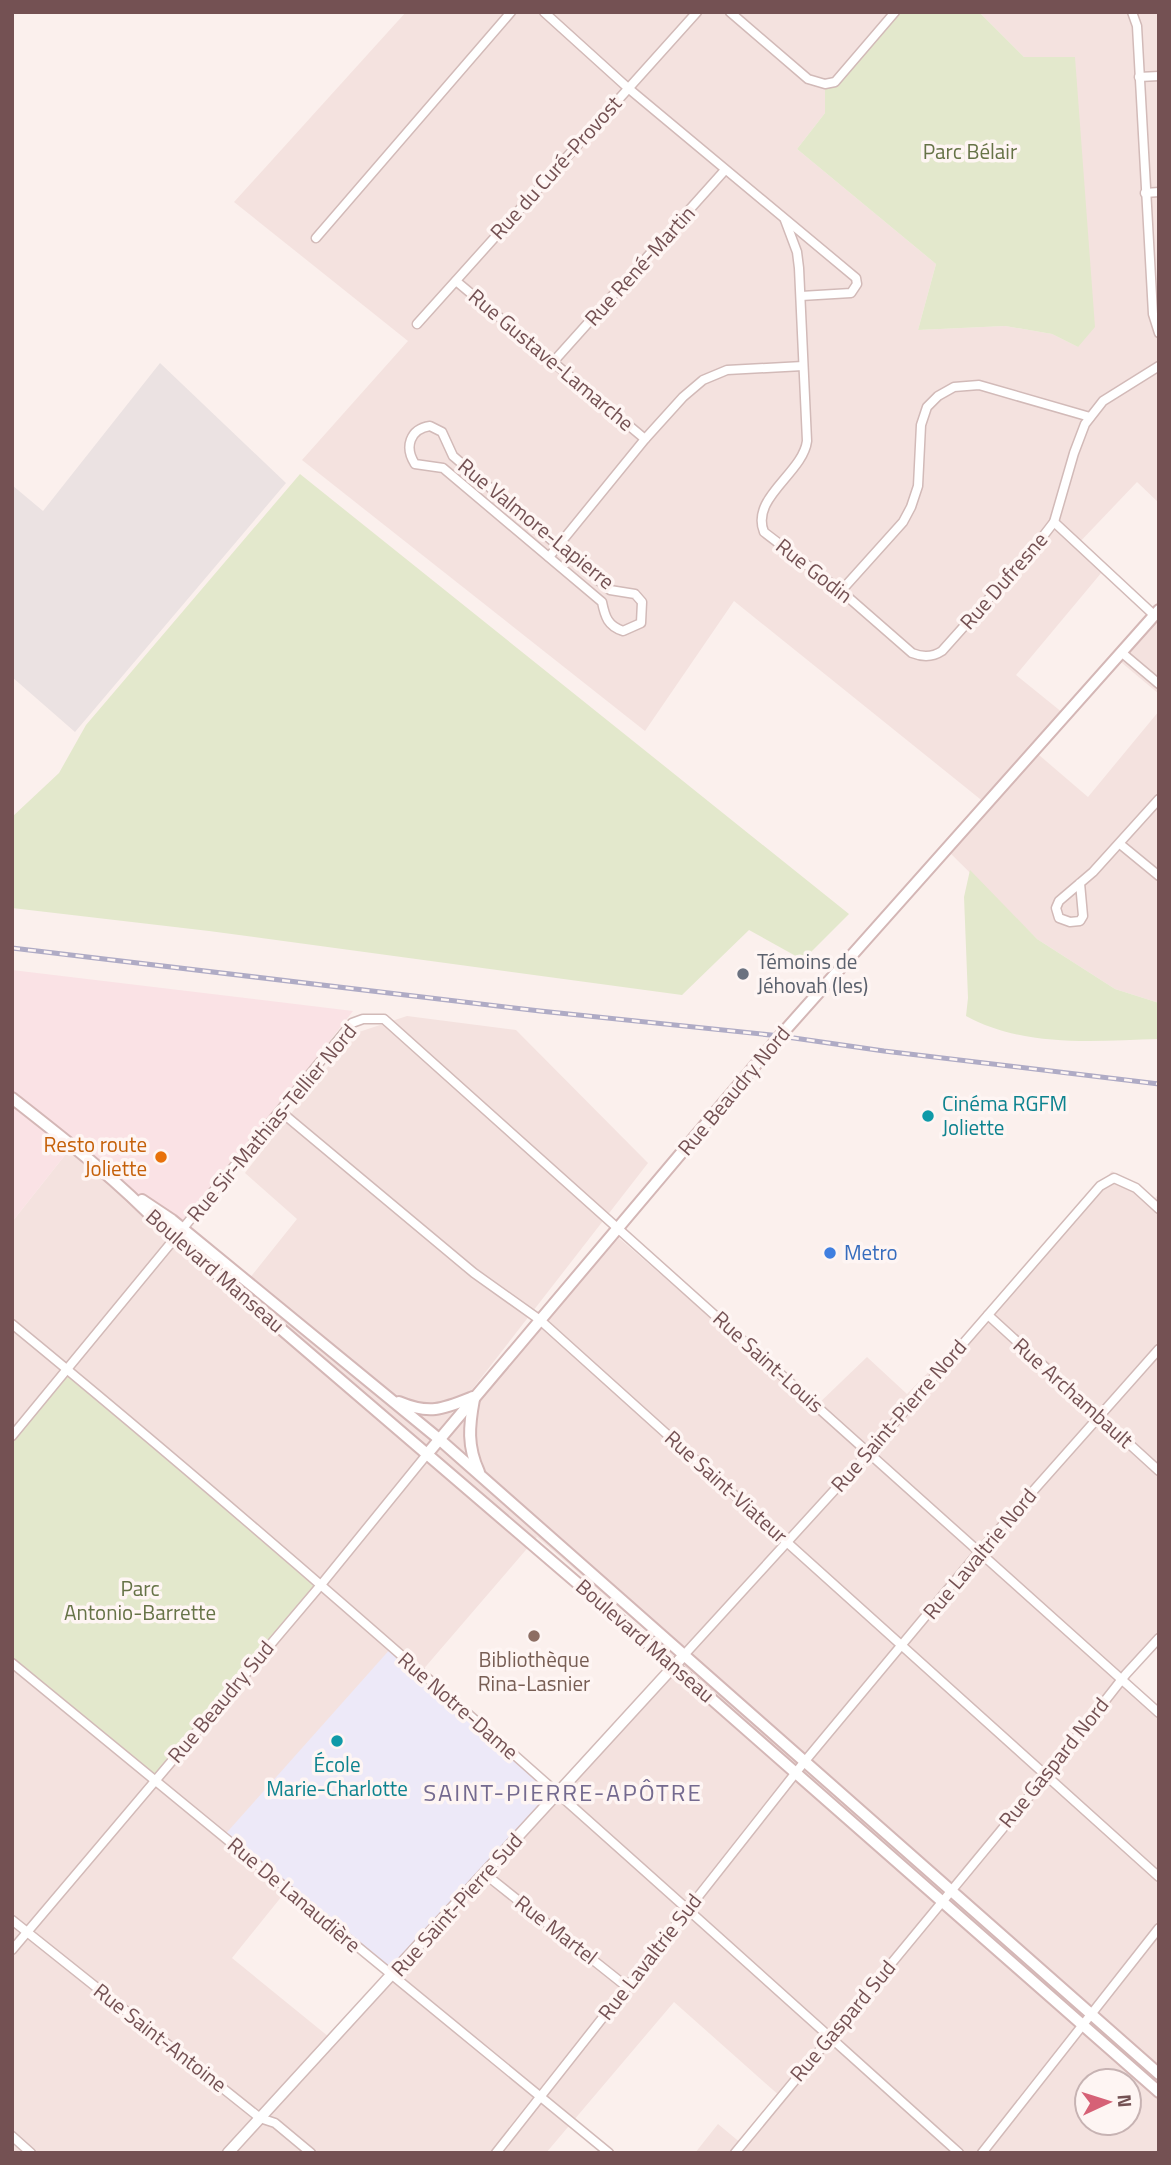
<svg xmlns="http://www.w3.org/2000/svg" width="1171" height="2165" font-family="'Titillium Web',sans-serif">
<rect width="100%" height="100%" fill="#fbf0ed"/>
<!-- residential -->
<g fill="#f4e2df" fill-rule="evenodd">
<polygon points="406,12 895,12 835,82 825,84 825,113 797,149 936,264 918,330 1005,326 1052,334 1078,347 1075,57 1024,57 979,12 1159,12 1159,503 1137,482 1076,546 1102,572 1016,675 1063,713 1032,749 1088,797 1159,711 1159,1003 1115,989 1037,939 945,848 985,803 734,601 645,731 302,460 408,341 234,202"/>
<polygon points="1159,607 1159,694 1115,657"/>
<path d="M407 1016 516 1030 648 1163 474 1387 441 1442 619 1238 814 1408 867 1357 907 1394 983 1316 1112 1171 1149 1204 1159 1194V1638L1121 1681 1159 1717V2153H695L718 2124 742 2144 781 2097 674 2002 546 2153H12V1222L73 1145 249 1279 297 1219 245 1173 353 1034ZM537 1537 676 1656 559 1789 387 1972 329 2037 232 1958 286 1891 421 1672ZM1087 2081H1129V2123H1087Z"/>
</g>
<!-- commercial -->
<polygon fill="#fae2e5" points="12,970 353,1011 183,1229 129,1193 73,1145 12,1222"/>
<!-- industrial -->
<polygon fill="#ebe2e2" points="160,363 286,483 75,732 12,677 12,485 43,511"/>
<!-- education -->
<polygon fill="#ede9f8" points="392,1647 557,1793 392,1977 221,1839"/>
<!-- green -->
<g fill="#e3e8cc">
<polygon points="895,12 979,12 1024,57 1075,57 1095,327 1078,347 1052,334 1005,326 918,330 936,264 797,149 825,113 825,84 835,82"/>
<polygon points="300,474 849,914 803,960 749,930 682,995 209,931 12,908 12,817 59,773 86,725"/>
<path d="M970 870 1037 939 1115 989 1159 1003V1039C1094 1041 1025 1048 966 1016L968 998 964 897Z"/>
<polygon points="68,1370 320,1586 155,1780 12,1663 12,1436"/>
</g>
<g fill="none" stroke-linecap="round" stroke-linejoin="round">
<!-- minor casing -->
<g stroke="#d2bab8" stroke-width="11">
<g id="minor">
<polyline points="544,12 628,88 856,278 857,284 851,293 801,296"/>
<polyline points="730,12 808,79 825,84 835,82 895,12"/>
<polyline points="1132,12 1137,26 1153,314 1159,333"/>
<polyline points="1139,77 1159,76"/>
<polyline points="1145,193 1159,192"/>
<path d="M785 220 797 252 799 268 807 441C803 473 750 498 764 532L841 591 912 653C922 657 933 657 942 651L1034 548 1054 522 1074 453 1085 424 1103 401 1159 366"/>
<polyline points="316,238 511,12"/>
<polyline points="456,281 645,439"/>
<polyline points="417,324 697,12"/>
<polyline points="554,361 725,170"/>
<path d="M430 426 442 432 453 456 610 590 635 594 642 602 641 623 623 631C608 626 605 617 602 602L443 468 415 464C404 447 410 429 430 426Z"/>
<polyline points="1054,522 1154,615"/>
<polyline points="549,557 645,439 683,397 703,380 727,370 803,366"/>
<polyline points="841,591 903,522 911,507 918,486 921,425 927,407 938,396 954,387 979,385 1090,417"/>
<polyline points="1121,652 1159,684"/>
<polyline points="1120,844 1159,876"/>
<polyline points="1080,883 1083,916 1080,921 1070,922 1059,918 1056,908 1059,901 1093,872 1159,799"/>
<polyline points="280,1111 474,1273 540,1320 1159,1877"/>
<polyline points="988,1315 1159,1471"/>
<path d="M12 1324C336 1590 647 1873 959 2153"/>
<polyline points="12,1436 352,1023 363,1019 384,1019 1159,1713"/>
<polyline points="684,1655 861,1461 1100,1186 1114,1178 1136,1188 1159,1209"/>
<polyline points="12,1663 609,2153"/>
<polyline points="485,1874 627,1987"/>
<polyline points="12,1920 260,2118 275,2123 311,2153"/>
<polyline points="12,1950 320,1586 428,1453"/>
<polyline points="12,2136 31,2153"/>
<polyline points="496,2153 805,1761 979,1552 1159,1349"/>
<polyline points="735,2153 1046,1776 1126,1674 1159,1638"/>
<polyline points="982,2153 1159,1928"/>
</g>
</g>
<!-- tertiary casing -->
<g stroke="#d2bab8" stroke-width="13">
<polyline id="tertiary" points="228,2153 684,1655"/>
</g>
<!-- secondary casing -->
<g stroke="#d4b7b6" stroke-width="14">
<g id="secondary">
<path d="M12 1098C64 1139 115 1178 161 1226L674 1666 1159 2092"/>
<polyline points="142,1200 172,1220 439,1439 1159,2074"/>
<path d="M474 1399C469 1426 467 1446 479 1472"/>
<path d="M399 1402C430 1415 443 1409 473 1397"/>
<polyline points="428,1453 780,1036 1159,610"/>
</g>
</g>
<!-- minor -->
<use href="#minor" stroke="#fff" stroke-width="8"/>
<!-- tertiary -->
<use href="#tertiary" stroke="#fff" stroke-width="10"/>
<!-- secondary -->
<use href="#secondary" stroke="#fff" stroke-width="10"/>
<!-- rail casing -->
<g stroke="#afabc5" stroke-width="5">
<polyline id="rail" points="12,948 540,1011 780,1036 884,1051 1159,1084"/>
</g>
<!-- rail -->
<use href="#rail" stroke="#fef5f3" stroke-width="2.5" stroke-dasharray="8" stroke-linecap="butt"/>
</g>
<!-- markers -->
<circle fill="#6b7280" stroke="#fef5f3" stroke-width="2.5" cx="743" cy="974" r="7"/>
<g fill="#0f9aa8" stroke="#fef5f3" stroke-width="2.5">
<circle cx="928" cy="1116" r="7"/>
<circle cx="337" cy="1741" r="7"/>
</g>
<circle fill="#e8710a" stroke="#fef5f3" stroke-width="2.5" cx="161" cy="1157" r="7"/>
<circle fill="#3f7fe0" stroke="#fef5f3" stroke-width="2.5" cx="830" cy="1253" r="7"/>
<circle fill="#8d6e63" stroke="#fef5f3" stroke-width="2.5" cx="534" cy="1636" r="7"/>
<g text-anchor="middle" stroke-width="7" stroke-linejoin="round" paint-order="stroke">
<!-- park labels -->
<g font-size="21" fill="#667347" stroke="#fef5f3">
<text x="970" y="159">Parc Bélair</text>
<text x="140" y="1596">Parc<tspan x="140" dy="24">Antonio-Barrette</tspan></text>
</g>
<!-- street labels -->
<g font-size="21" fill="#745153" stroke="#fef5f3">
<text transform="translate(556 168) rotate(-48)" y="7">Rue du Curé-Provost</text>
<text transform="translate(640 266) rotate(-48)" y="7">Rue René-Martin</text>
<text transform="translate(551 360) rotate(40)" y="7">Rue Gustave-Lamarche</text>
<text transform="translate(536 524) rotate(39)" y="7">Rue Valmore-Lapierre</text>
<text transform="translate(814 571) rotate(38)" y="7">Rue Godin</text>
<text transform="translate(1004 581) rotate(-49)" y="7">Rue Dufresne</text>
<text transform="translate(734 1091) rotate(-50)" y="7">Rue Beaudry Nord</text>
<text transform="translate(272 1123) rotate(-50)" y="7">Rue Sir-Mathias-Tellier Nord</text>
<text transform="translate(215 1271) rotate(41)" y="7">Boulevard Manseau</text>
<text transform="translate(768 1362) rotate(42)" y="7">Rue Saint-Louis</text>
<text transform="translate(1073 1393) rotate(42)" y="7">Rue Archambault</text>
<text transform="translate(899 1416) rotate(-49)" y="7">Rue Saint-Pierre Nord</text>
<text transform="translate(726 1487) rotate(42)" y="7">Rue Saint-Viateur</text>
<text transform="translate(980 1554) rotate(-50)" y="7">Rue Lavaltrie Nord</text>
<text transform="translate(645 1641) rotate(41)" y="7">Boulevard Manseau</text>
<text transform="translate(221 1702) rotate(-50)" y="7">Rue Beaudry Sud</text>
<text transform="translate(458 1706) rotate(41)" y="7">Rue Notre-Dame</text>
<text transform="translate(1054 1763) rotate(-51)" y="7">Rue Gaspard Nord</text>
<text transform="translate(294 1895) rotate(40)" y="7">Rue De Lanaudière</text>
<text transform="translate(457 1905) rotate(-48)" y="7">Rue Saint-Pierre Sud</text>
<text transform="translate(556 1930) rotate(38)" y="7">Rue Martel</text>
<text transform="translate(650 1957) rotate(-52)" y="7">Rue Lavaltrie Sud</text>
<text transform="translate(843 2021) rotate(-50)" y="7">Rue Gaspard Sud</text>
<text transform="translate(160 2038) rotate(38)" y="7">Rue Saint-Antoine</text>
</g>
<!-- worship labels -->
<g font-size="21" fill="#5b616d" stroke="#fef5f3" text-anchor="start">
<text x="757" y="969">Témoins de<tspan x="757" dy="24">Jéhovah (les)</tspan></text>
</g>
<!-- culture labels -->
<g font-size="21" fill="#0d838f" stroke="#fef5f3" text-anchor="start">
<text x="942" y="1111">Cinéma RGFM<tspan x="942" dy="24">Joliette</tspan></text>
<text x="337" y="1772" text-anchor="middle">École<tspan x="337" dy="24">Marie-Charlotte</tspan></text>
</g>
<!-- food labels -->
<g font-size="21" fill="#c56008" stroke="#fef5f3" text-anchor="end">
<text x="147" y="1152">Resto route<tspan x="147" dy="24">Joliette</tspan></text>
</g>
<!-- shop labels -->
<g font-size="21" fill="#366cbe" stroke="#fef5f3" text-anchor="start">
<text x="844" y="1260">Metro</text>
</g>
<!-- education labels -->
<g font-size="21" fill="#785e54" stroke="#fef5f3">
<text x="534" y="1667">Bibliothèque<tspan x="534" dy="24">Rina-Lasnier</tspan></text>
</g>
<!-- quarter labels -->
<g font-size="24" letter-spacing="2" fill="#746a8f" stroke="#fef5f3">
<text x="563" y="1801">SAINT-PIERRE-APÔTRE</text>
</g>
</g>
<!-- border -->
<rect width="1171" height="2165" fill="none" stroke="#745153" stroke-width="28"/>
<!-- north arrow -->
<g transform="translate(1108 2102) rotate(86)"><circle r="33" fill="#fef5f3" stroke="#c7b3b3" stroke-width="2"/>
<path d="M0-5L12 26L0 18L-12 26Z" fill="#d66176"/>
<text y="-10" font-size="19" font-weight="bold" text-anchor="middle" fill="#745153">N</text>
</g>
</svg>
